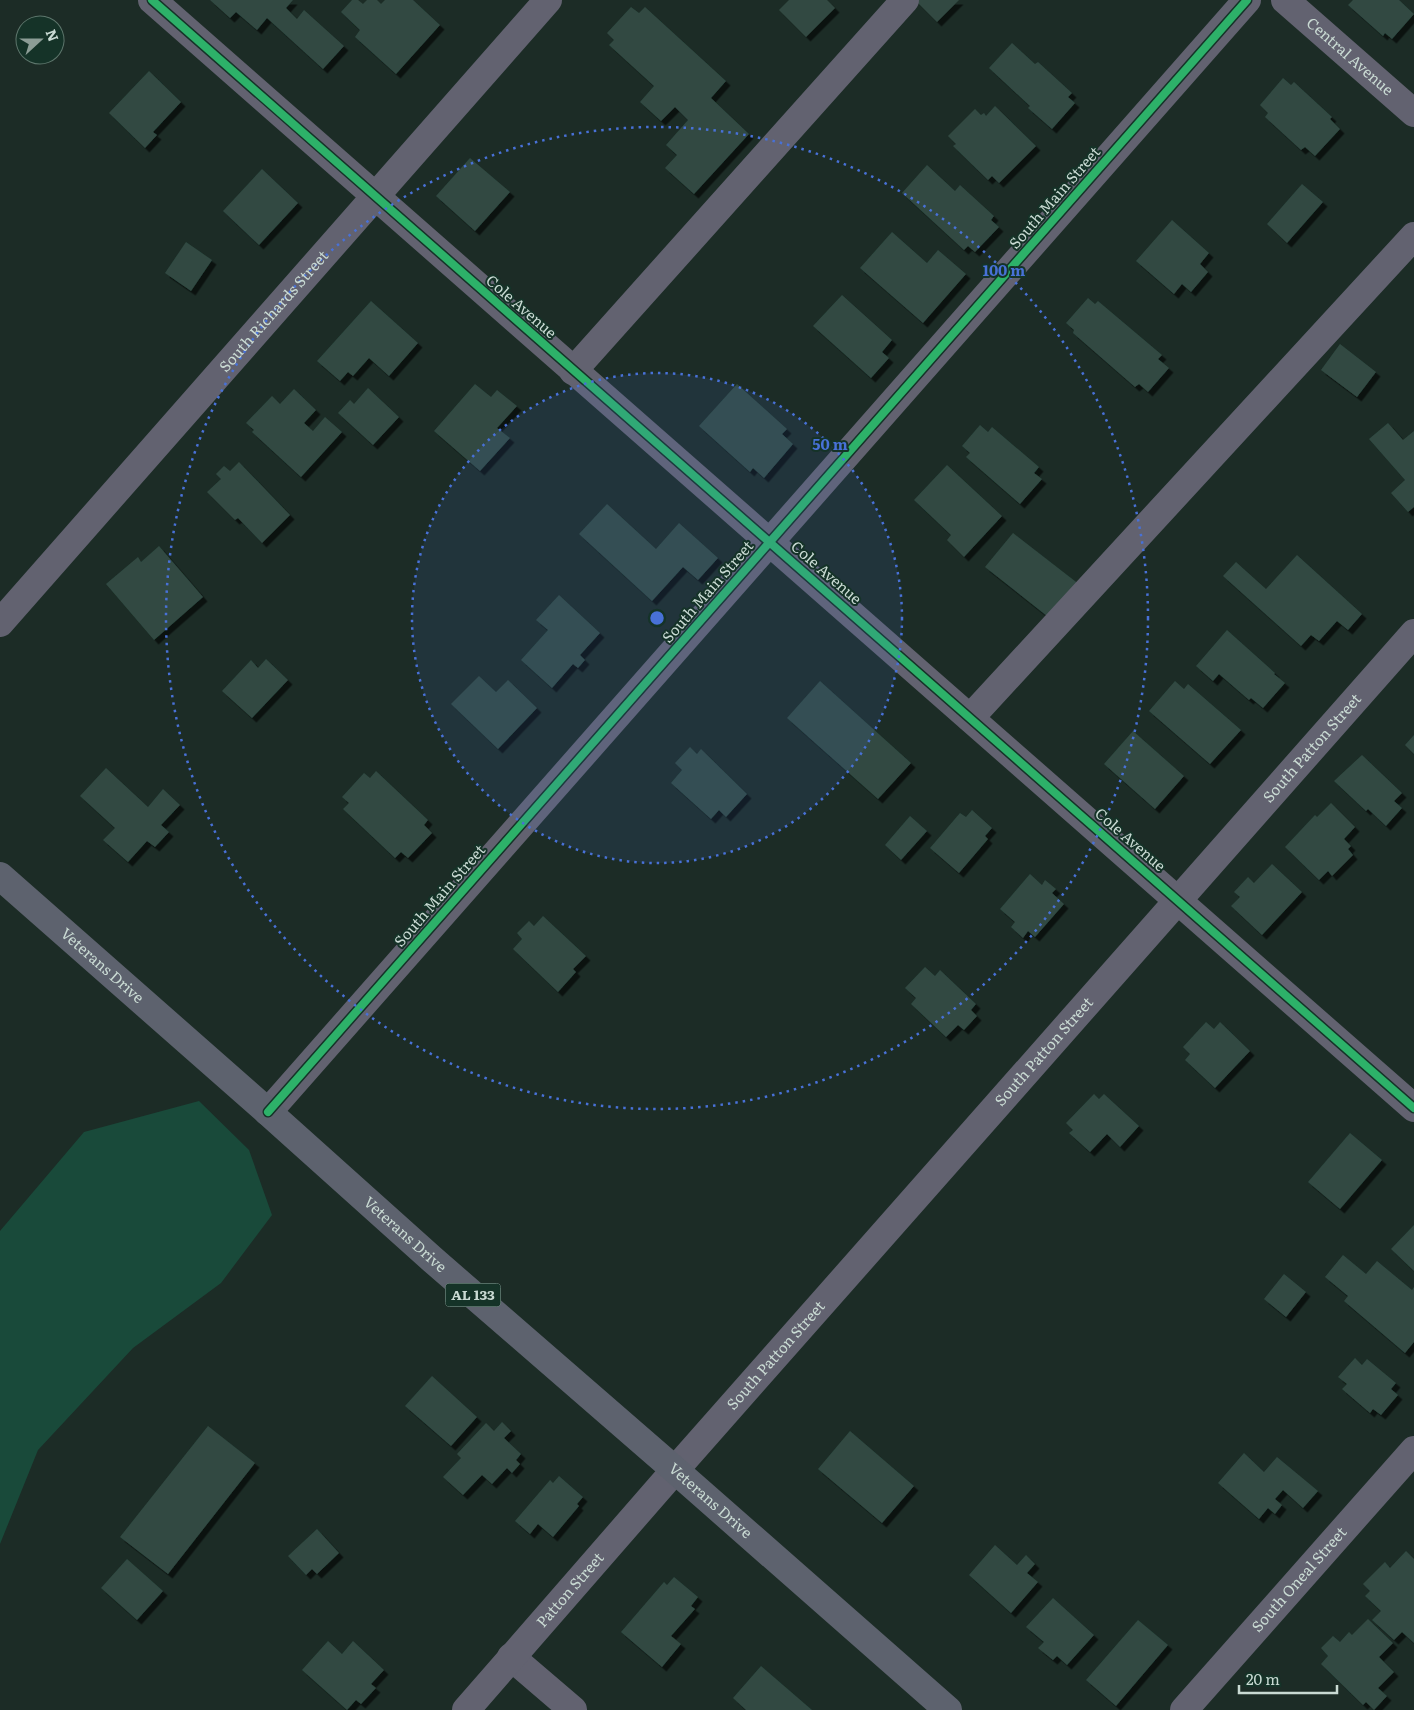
<svg xmlns="http://www.w3.org/2000/svg" width="1414" height="1710" font-family="Literata,serif">
<defs>
<filter id="shadow"><feDropShadow dx="4.5" dy="4.5" stdDeviation="0" flood-color="#0009"/></filter>
</defs>
<rect width="100%" height="100%" fill="#1c2c26"/>
<!-- green -->
<polygon fill="#194a3a" points="199,1101 249,1150 272,1215 221,1283 133,1348 38,1450 0,1544 0,1231 84,1132"/>
<!-- building -->
<g fill="#304a42" filter="url(#shadow)">
<polygon points="210,0 293,0 286,8 297,19 304,10 344,46 323,69 267,18 257,30 236,12 230,18"/>
<polygon points="352,0 358,0 363,4 367,0 377,0 381,4 385,0 413,0 440,25 396,74 355,37 360,30 341,12"/>
<polygon points="789,0 827,0 835,8 806,37 779,10"/>
<polygon points="915,0 959,0 937,22"/>
<polygon points="1353,0 1399,0 1414,14 1392,39 1385,33 1383,36 1348,5"/>
<polygon points="631,7 639,13 645,7 726,81 711,98 749,134 694,194 665,168 677,155 666,145 688,120 675,107 661,121 640,102 654,86 609,45 614,40 607,33"/>
<polygon points="1012,43 1035,64 1038,62 1072,93 1068,97 1075,103 1052,129 1028,108 1030,106 989,68"/>
<polygon points="149,71 181,102 153,132 157,135 145,148 109,113"/>
<polygon points="1283,78 1291,85 1294,82 1332,117 1330,119 1340,129 1315,156 1305,147 1301,150 1265,117 1268,113 1260,105"/>
<polygon points="995,106 1036,146 999,183 992,176 988,180 953,146 956,144 948,136 975,109 981,115 984,113 986,116"/>
<polygon points="470,158 510,192 475,231 436,196"/>
<polygon points="927,165 955,191 960,185 994,216 991,220 999,227 975,252 968,246 964,250 902,193"/>
<polygon points="262,169 298,203 259,245 223,211"/>
<polygon points="1302,184 1323,202 1287,243 1267,224"/>
<polygon points="1172,220 1209,253 1200,264 1208,272 1191,292 1182,284 1174,294 1136,261"/>
<polygon points="892,232 927,263 938,250 966,274 923,323 860,268"/>
<polygon points="186,242 212,260 191,291 165,273"/>
<polygon points="842,295 892,340 882,352 889,358 871,378 813,326"/>
<polygon points="1088,298 1095,304 1098,301 1162,355 1158,359 1169,368 1148,392 1139,384 1135,387 1073,333 1074,330 1066,323"/>
<polygon points="371,301 418,343 389,376 369,358 353,376 348,372 340,381 317,361"/>
<polygon points="1340,344 1376,372 1357,397 1321,370"/>
<polygon points="475,384 491,397 497,390 517,406 497,428 510,438 480,471 434,431"/>
<polygon points="737,384 787,429 782,434 793,444 764,478 753,468 750,472 699,426"/>
<polygon points="368,388 399,417 373,445 338,413 350,400 354,404"/>
<polygon points="294,389 316,410 304,423 313,431 325,417 342,432 301,477 252,432 254,430 246,423 272,396 280,404"/>
<polygon points="1388,423 1403,440 1414,431 1414,507 1408,512 1391,493 1405,480 1369,439"/>
<polygon points="980,425 988,432 992,427 1039,467 1034,473 1042,479 1020,504 966,457 970,453 962,446"/>
<polygon points="239,462 290,515 262,543 238,518 235,520 207,492 221,479 216,474 224,466 230,471"/>
<polygon points="947,465 1002,516 964,557 947,540 951,535 914,500"/>
<polygon points="607,504 656,549 679,523 718,558 698,580 683,567 652,601 579,534"/>
<polygon points="1013,533 1080,585 1052,620 985,567"/>
<polygon points="159,546 203,597 154,640 106,584 138,557 141,562"/>
<polygon points="1297,555 1362,614 1348,630 1337,621 1319,641 1311,635 1301,646 1223,576 1236,562 1266,589"/>
<polygon points="559,595 600,633 580,655 585,660 578,668 573,664 552,688 521,660 548,630 536,620"/>
<polygon points="1227,630 1275,673 1274,674 1285,683 1263,708 1251,698 1249,700 1219,674 1213,681 1196,666"/>
<polygon points="266,659 288,680 252,718 222,691 251,660 258,668"/>
<polygon points="479,676 496,692 508,680 537,708 498,749 451,704"/>
<polygon points="820,681 911,763 878,799 787,718"/>
<polygon points="1175,681 1184,689 1188,684 1241,730 1210,764 1149,711"/>
<polygon points="1133,731 1184,776 1155,809 1104,764"/>
<polygon points="1414,735 1414,754 1405,745"/>
<polygon points="690,747 697,754 701,749 747,794 726,817 719,810 711,819 671,783 682,770 675,763"/>
<polygon points="1362,755 1402,793 1394,801 1402,808 1386,826 1368,809 1366,811 1334,781"/>
<polygon points="106,768 148,807 163,789 180,805 161,825 169,832 155,847 147,841 128,862 103,840 115,828 80,796"/>
<polygon points="376,771 428,820 424,825 432,833 408,858 401,852 395,858 343,809 349,803 342,797 364,773 370,778"/>
<polygon points="1331,803 1355,827 1344,839 1351,846 1348,849 1353,855 1332,876 1328,871 1319,880 1285,847 1315,815 1317,817"/>
<polygon points="972,810 992,828 985,836 988,839 959,873 930,848 960,813 966,817"/>
<polygon points="910,816 927,831 901,860 885,845"/>
<polygon points="1272,864 1302,892 1262,935 1231,906 1240,897 1234,892 1248,877 1254,883"/>
<polygon points="1030,874 1042,885 1045,880 1056,889 1052,893 1064,904 1035,937 1028,931 1023,938 1011,927 1015,922 1000,909"/>
<polygon points="543,916 586,956 573,969 576,972 558,992 513,949 522,939 517,933 529,921 534,926"/>
<polygon points="925,967 935,976 940,970 976,1004 971,1010 977,1016 964,1030 958,1025 946,1037 911,1004 916,998 905,988"/>
<polygon points="1206,1022 1214,1029 1220,1022 1250,1051 1215,1088 1185,1060 1190,1054 1183,1047"/>
<polygon points="1094,1094 1099,1099 1104,1094 1139,1126 1120,1147 1107,1134 1090,1152 1069,1133 1073,1130 1066,1123"/>
<polygon points="1350,1133 1382,1160 1340,1209 1308,1182"/>
<polygon points="1414,1225 1414,1271 1391,1249"/>
<polygon points="1343,1255 1366,1274 1377,1261 1412,1290 1414,1287 1414,1342 1405,1353 1344,1301 1348,1296 1325,1277"/>
<polygon points="1284,1274 1306,1292 1286,1317 1264,1299"/>
<polygon points="1355,1358 1362,1365 1367,1359 1396,1383 1391,1389 1398,1395 1381,1415 1373,1409 1370,1413 1342,1389 1347,1384 1338,1377"/>
<polygon points="432,1376 477,1417 451,1446 405,1406"/>
<polygon points="502,1422 511,1431 504,1438 521,1454 516,1460 520,1464 512,1473 507,1468 492,1484 482,1475 463,1495 443,1477 461,1458 457,1454 486,1423 494,1431"/>
<polygon points="208,1426 255,1463 168,1574 120,1537"/>
<polygon points="850,1431 914,1486 882,1523 818,1469"/>
<polygon points="1244,1453 1264,1472 1277,1457 1318,1491 1303,1508 1283,1490 1275,1499 1282,1505 1275,1514 1268,1508 1259,1519 1218,1483"/>
<polygon points="559,1476 583,1497 577,1504 579,1506 553,1537 538,1524 530,1534 515,1521 550,1480 553,1483"/>
<polygon points="317,1529 339,1553 317,1574 312,1569 306,1575 288,1556"/>
<polygon points="995,1545 1017,1565 1026,1555 1035,1564 1027,1573 1038,1582 1011,1613 969,1575"/>
<polygon points="1406,1551 1414,1559 1414,1643 1402,1632 1394,1640 1372,1620 1381,1611 1365,1596 1370,1591 1363,1584 1385,1562 1390,1568"/>
<polygon points="127,1559 163,1591 137,1620 101,1588"/>
<polygon points="674,1577 698,1597 691,1606 695,1609 671,1636 681,1644 662,1667 621,1632 664,1582 667,1585"/>
<polygon points="1053,1598 1094,1635 1067,1665 1057,1656 1053,1660 1038,1648 1044,1642 1026,1627"/>
<polygon points="1368,1619 1393,1643 1379,1657 1394,1672 1378,1688 1387,1696 1374,1710 1366,1702 1363,1705 1321,1664 1328,1656 1321,1648 1333,1636 1340,1642 1349,1632 1352,1635"/>
<polygon points="1138,1620 1168,1645 1116,1706 1086,1680"/>
<polygon points="328,1641 342,1654 353,1641 384,1670 371,1684 376,1688 361,1704 356,1700 347,1710 302,1670"/>
<polygon points="761,1666 812,1710 746,1710 733,1698"/>
</g>
<g fill="none" stroke-linecap="round" stroke-linejoin="round">
<!-- minor -->
<g stroke="#626270" stroke-width="28">
<polyline points="152,0 1414,1108"/>
<path id="s1" d="M1285 0 1414 113"/>
<polyline points="573,371 905,0"/>
<path id="s2" d="M0 623 548 0"/>
<polyline points="970,718 1414,236"/>
<polyline points="268,1112 1247,0"/>
<polyline points="511,1657 573,1710"/>
<path id="s3" d="M466 1710 675 1470 1414 633"/>
<path id="s4" d="M1184 1710 1414 1450"/>
</g>
<!-- major -->
<path stroke="#5d626e" stroke-width="28" id="s5" d="M0 876 268 1112 433 1260 675 1470 948 1710"/>
<!-- cycleway casing -->
<g stroke="#153328" stroke-width="11">
<g id="cycleway">
<polyline points="152,0 1414,1108"/>
<polyline points="268,1112 1247,0"/>
</g>
</g>
<!-- cycleway -->
<use href="#cycleway" stroke="#2db169" stroke-width="8"/>
</g>
<!-- distance rings -->
<circle cx="657" cy="618" r="245" fill="#4871d7" fill-opacity=".12"/>
<g fill="none" stroke="#4871d7" stroke-width="2.5" stroke-dasharray="2.5 5">
<circle cx="657" cy="618" r="245"/>
<circle cx="657" cy="618" r="491"/>
</g>
<g text-anchor="middle" stroke-width="4" stroke-linejoin="round" paint-order="stroke">
<!-- shield labels -->
<rect fill="#153328" stroke="#93a8a0" stroke-width="1" x="445.5" y="1283.5" width="55" height="23" rx="4"/>
<g font-size="14" font-weight="bold" fill="#c9dad3">
<text x="473" y="1300">AL 133</text>
</g>
<!-- street labels -->
<g font-size="15" fill="#c9dad3" stroke="#153328">
<text dy="5" stroke="none"><textPath href="#s1" startOffset="86">Central Avenue</textPath></text>
<text transform="translate(1055 198) rotate(-49)" y="5">South Main Street</text>
<text transform="translate(521 307) rotate(41)" y="5">Cole Avenue</text>
<text dy="5" stroke="none"><textPath href="#s2" startOffset="415">South Richards Street</textPath></text>
<text transform="translate(826 573) rotate(41)" y="5">Cole Avenue</text>
<text transform="translate(708 592) rotate(-49)" y="5">South Main Street</text>
<text dy="5" stroke="none"><textPath href="#s3" startOffset="1281">South Patton Street</textPath></text>
<text transform="translate(1130 840) rotate(41)" y="5">Cole Avenue</text>
<text transform="translate(440 896) rotate(-49)" y="5">South Main Street</text>
<text dy="5" stroke="none"><textPath href="#s5" startOffset="136">Veterans Drive</textPath></text>
<text dy="5" stroke="none"><textPath href="#s3" startOffset="876">South Patton Street</textPath></text>
<text dy="5" stroke="none"><textPath href="#s5" startOffset="541">Veterans Drive</textPath></text>
<text dy="5" stroke="none"><textPath href="#s3" startOffset="471">South Patton Street</textPath></text>
<text dy="5" stroke="none"><textPath href="#s5" startOffset="946">Veterans Drive</textPath></text>
<text dy="5" stroke="none"><textPath href="#s4" startOffset="174">South Oneal Street</textPath></text>
<text dy="5" stroke="none"><textPath href="#s3" startOffset="159">Patton Street</textPath></text>
</g>
</g>
<circle cx="657" cy="618" r="8" fill="#4871d7" stroke="#153328" stroke-width="2.5"/>
<g font-size="15" text-anchor="middle" font-weight="bold" fill="#4871d7" stroke="#153328" stroke-width="4" stroke-linejoin="round" paint-order="stroke">
<text x="1004" y="276">100 m</text>
<text x="830" y="450">50 m</text>
</g>
<!-- north arrow -->
<g transform="translate(40 40) rotate(69)"><circle r="24" fill="#153328" stroke="#5d766c"/>
<path d="M0-4L9 19L0 12L-9 19Z" fill="#8c9d96"/>
<text y="-8" font-size="14" font-weight="bold" text-anchor="middle" fill="#c9dad3">N</text>
</g>
<!-- scale -->
<path d="M1239 1685v8h98v-8" fill="none" stroke="#c9dad3" stroke-width="2.5"/>
<text x="1246" y="1685" font-size="15" fill="#c9dad3" stroke="#153328" stroke-width="4" paint-order="stroke">20 m</text>
</svg>
